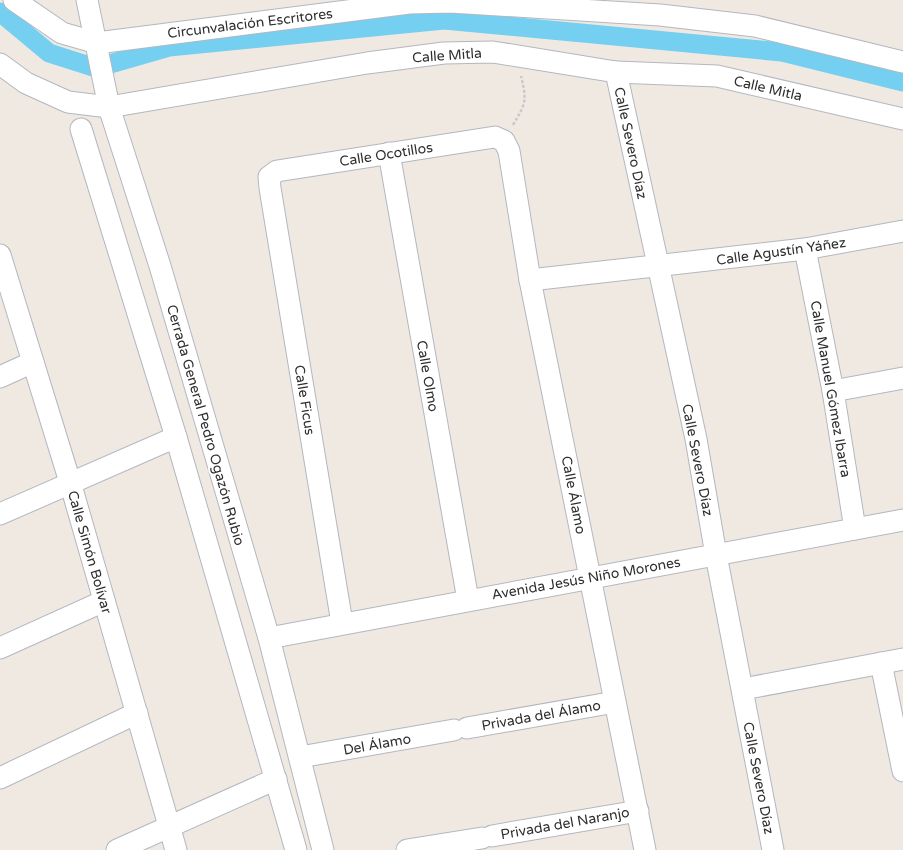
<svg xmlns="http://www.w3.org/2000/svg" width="903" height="850" font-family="'Varela Round',sans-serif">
<rect width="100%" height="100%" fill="#efe9e1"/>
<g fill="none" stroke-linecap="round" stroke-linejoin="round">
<!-- canal -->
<polyline stroke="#75cff0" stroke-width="19" points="0,12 49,53 96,68 169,47 444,20 782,52 903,82"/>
<!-- minor casing -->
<g stroke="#b4b7c1" stroke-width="23">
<g id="minor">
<polyline points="14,0 62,33 97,43 409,3 450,2 660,15 755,26 903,62"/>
<polyline points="87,0 109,107 160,266 269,638 323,850"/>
<polyline points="0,64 26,83 68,102 109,107 367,63 444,53 493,52 616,72 717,76 903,119"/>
<polyline points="616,72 696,439 716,555 773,850"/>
<polyline points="81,129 176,437 296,850"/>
<polyline points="389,153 468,600"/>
<polyline points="805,249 833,391 855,529"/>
<polyline points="0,255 70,482 176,850"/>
<polyline points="530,280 805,249 903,231"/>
<polyline points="0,377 33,362"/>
<polyline points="833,391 903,378"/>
<polyline points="0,514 176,437"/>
<polyline points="342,623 270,188 269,177 277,171 495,137 504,141 509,151 530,280 645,850"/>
<polyline points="269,638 903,520"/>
<polyline points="0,648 104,601"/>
<polyline points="881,663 903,771"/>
<polyline points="743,689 903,659"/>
<polyline points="467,728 615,702"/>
<polyline points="300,757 454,730"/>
<polyline points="0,778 137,713"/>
<polyline points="492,836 638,811"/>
<polyline points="117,850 276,779"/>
<polyline points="407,850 482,838"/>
</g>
</g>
<!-- path -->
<path stroke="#c9c9c9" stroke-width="2.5" stroke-dasharray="3 2" stroke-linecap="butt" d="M513 125C526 103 527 101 521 76"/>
<!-- minor -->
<use href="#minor" stroke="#fff" stroke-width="21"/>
</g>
<g text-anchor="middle" stroke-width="4" stroke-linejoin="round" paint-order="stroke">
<!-- street labels -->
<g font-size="14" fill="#2e2e2e" stroke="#fff">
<text transform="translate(250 23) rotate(-7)" y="5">Circunvalación Escritores</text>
<text transform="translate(447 55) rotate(-4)" y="5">Calle Mitla</text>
<text transform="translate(768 88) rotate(13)" y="5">Calle Mitla</text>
<text transform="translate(631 143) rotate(78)" y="5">Calle Severo Díaz</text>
<text transform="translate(386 154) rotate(-9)" y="5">Calle Ocotillos</text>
<text transform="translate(781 251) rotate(-8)" y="5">Calle Agustín Yáñez</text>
<text transform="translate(428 376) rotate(80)" y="5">Calle Olmo</text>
<text transform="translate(831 389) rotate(80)" y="5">Calle Manuel Gómez Ibarra</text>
<text transform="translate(305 400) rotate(81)" y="5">Calle Ficus</text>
<text transform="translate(206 425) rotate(74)" y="5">Cerrada General Pedro Ogazón Rubio</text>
<text transform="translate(698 460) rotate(79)" y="5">Calle Severo Díaz</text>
<text transform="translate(574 495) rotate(79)" y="5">Calle Álamo</text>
<text transform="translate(90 552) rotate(74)" y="5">Calle Simón Bolívar</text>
<text transform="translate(586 578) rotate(-10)" y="5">Avenida Jesús Niño Morones</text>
<text transform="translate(541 715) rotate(-10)" y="5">Privada del Álamo</text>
<text transform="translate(377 744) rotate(-10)" y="5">Del Álamo</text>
<text transform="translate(759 778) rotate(79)" y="5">Calle Severo Díaz</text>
<text transform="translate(565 823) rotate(-10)" y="5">Privada del Naranjo</text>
</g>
</g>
</svg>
